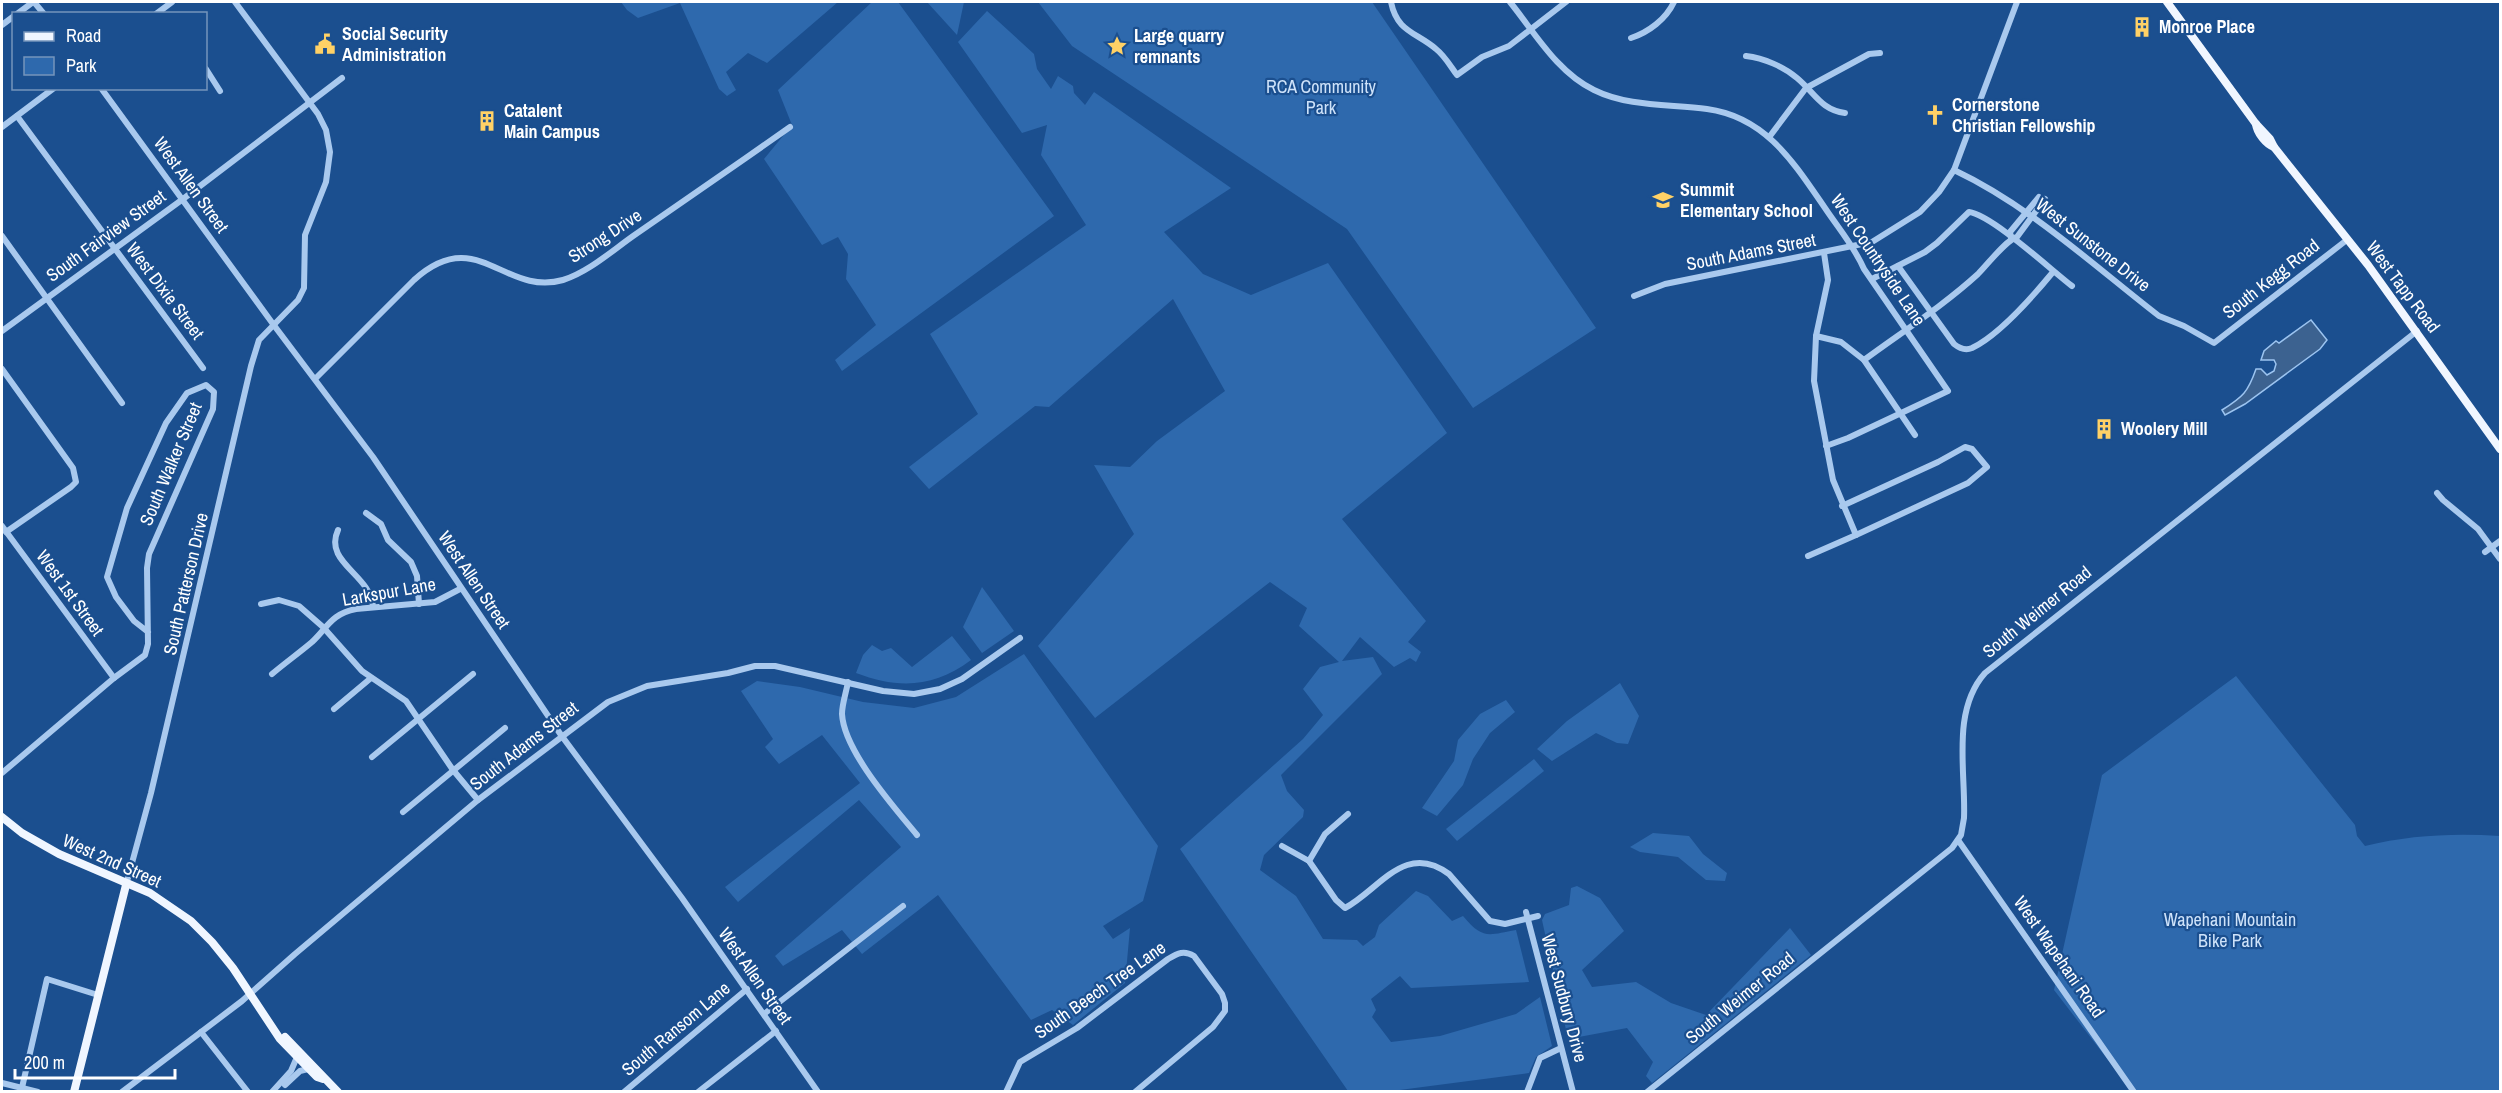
<svg xmlns="http://www.w3.org/2000/svg" width="2502" height="1093" font-family="'Archivo Narrow',sans-serif">
<rect width="100%" height="100%" fill="#1b4f8f"/>
<!-- green -->
<g fill="#2e69ad">
<polygon points="621,2 838,2 767,63 748,53 726,72 736,90 727,96 719,89 680,3 638,18 627,10"/>
<polygon points="872,2 898,2 1054,216 842,371 835,360 876,325 846,279 848,254 838,237 822,245 764,159 792,125 778,90"/>
<polygon points="927,2 964,2 957,35"/>
<polygon points="1038,2 1372,2 1596,328 1473,408 1347,229 1072,46"/>
<path d="M987 11 1034 54 1037 69 1051 89 1058 76 1073 86 1074 93 1085 105 1094 92 1231 188 1164 232 1203 274 1251 295 1328 263 1447 433 1342 519 1426 621 1408 642 1421 652 1416 662 1410 658 1394 667 1360 637 1342 661 1373 657 1382 674 1281 775 1287 791 1304 810 1303 817 1264 855 1260 870 1296 896 1323 939 1357 940 1363 946 1375 937 1379 925 1416 891 1428 896 1452 921 1463 916C1483 940 1488 935 1516 930L1529 982 1411 988 1400 976 1371 999 1376 1010 1372 1017 1391 1042 1440 1036 1516 1014 1540 997 1552 1046 1536 1057 1529 1073 1392 1091H1348L1180 849 1303 739 1323 715 1303 689 1320 667 1339 662 1299 626 1307 608 1270 582 1095 718 1038 646 1134 534 1094 465 1130 467 1157 441 1225 391 1173 299 1049 407 1035 406 929 489 909 467 978 414 930 334 1086 225 1041 155 1047 125 1022 133 958 42Z"/>
<polygon points="982,587 1014,631 982,653 963,627"/>
<path d="M952 636 971 660C934 688 898 689 856 673L863 655 872 645 882 651 891 648 912 667Z"/>
<polygon points="1024,654 1158,846 1143,901 1103,926 1113,939 1130,928 1125,983 1073,1025 1052,1010 1031,1020 938,895 862,954 842,930 783,966 775,956 901,847 859,800 738,902 725,887 860,783 822,735 779,764 765,747 773,739 741,691 757,681 800,687 863,702 914,708 956,697"/>
<path d="M2236 676 2355 825 2357 836 2365 846C2410 835 2454 833 2500 836V1091H2132L2054 990 2102 775Z"/>
<polygon points="1620,683 1639,716 1628,744 1617,743 1596,733 1552,761 1537,749 1567,721"/>
<polygon points="1506,700 1515,712 1490,733 1473,759 1463,785 1437,816 1422,808 1454,761 1458,740 1480,714"/>
<polygon points="1534,759 1544,771 1457,841 1446,829"/>
<polygon points="1653,833 1689,836 1703,854 1727,873 1725,881 1706,880 1678,857 1640,852 1630,847"/>
<polygon points="1577,886 1600,898 1624,931 1582,970 1592,987 1636,982 1671,1003 1706,1015 1790,928 1811,955 1652,1083 1646,1076 1653,1062 1627,1028 1568,1039 1542,920 1545,914 1569,905 1571,888"/>
</g>
<!-- water -->
<path fill="#3c6290" stroke="#9cc4f0" stroke-width="1.5" d="M2311 320 2327 340 2320 349 2245 404 2225 415 2222 410C2243 397 2248 392 2256 369H2261L2267 375 2274 371 2276 364 2274 360H2261L2264 351 2276 341 2279 343Z"/>
<g fill="none" stroke-linecap="round" stroke-linejoin="round">
<!-- minor -->
<g stroke="#a9c9ee" stroke-width="6">
<polyline points="34,2 44,14"/>
<path d="M1391 2C1397 32 1416 32 1436 49 1445 56 1451 67 1457 75L1482 57 1509 46 1566 2"/>
<path d="M1510 2C1535 33 1557 72 1594 90 1628 107 1670 104 1707 109 1766 117 1794 163 1825 208 1839 229 1854 246 1864 269L1948 391 1848 438 1826 446"/>
<polyline points="17,14 33,2"/>
<polyline points="156,14 172,2"/>
<polyline points="2,25 14,16"/>
<path d="M1631 38C1649 32 1666 19 1674 2"/>
<path d="M1746 56C1764 58 1784 67 1797 78 1815 93 1821 110 1845 113"/>
<polyline points="206,69 220,91"/>
<polyline points="101,88 273,324 373,457 561,735 682,898 818,1092"/>
<polyline points="17,116 203,368"/>
<polyline points="2,127 54,88"/>
<polyline points="1770,136 1806,88 1869,54 1880,53"/>
<path d="M1954 170C2030 206 2093 265 2159 316L2184 326 2214 343 2348 239"/>
<polyline points="2,236 122,403"/>
<polyline points="2011,238 2010,232 2039,197"/>
<polyline points="1824,253 1828,280 1816,336 1814,381 1833,480 1856,535 1968,483 1987,467 1972,449 1965,447 1938,462 1842,506"/>
<path d="M1898 266 1954 344C1959 348 1965 351 1972 348 1999 335 2034 295 2053 272"/>
<path d="M1872 279 1925 252 1937 243 1969 212C1992 215 2051 270 2072 286"/>
<polyline points="1634,296 1665,284 1872,242 1920,212 1939,192 1954,170 2017,2"/>
<polyline points="2,331 183,199 342,78"/>
<polyline points="1816,336 1841,342 1864,360 1915,435"/>
<path d="M1864 360C1902 332 1943 306 1978 274 1988 264 2006 240 2017 237L2045 199"/>
<polyline points="2,369 73,468 76,482 71,487 6,532"/>
<path d="M315 379 414 280C477 223 504 297 563 280 589 272 614 249 636 234 688 198 739 163 790 127"/>
<polyline points="2437,493 2443,500 2478,529 2500,559"/>
<polyline points="366,513 381,524 388,540 411,562 417,576 419,604"/>
<polyline points="2,526 114,678"/>
<path d="M338 530C323 563 371 574 373 607"/>
<polyline points="2485,552 2500,541"/>
<polyline points="1808,556 1856,535"/>
<polyline points="261,604 279,600 299,606 323,627 362,671 406,701 453,770 478,800"/>
<path d="M272 674C285 663 299 653 312 642 328 627 331 614 356 609L435 602 460 589"/>
<path d="M848 682C846 693 842 704 842 714 844 751 894 807 917 835"/>
<polyline points="334,709 371,678"/>
<polyline points="372,757 473,674"/>
<polyline points="2,773 114,678 145,655 148,644 147,568 149,554 213,409 214,392 206,385 187,393 166,423 127,508 107,577 116,597 134,621 148,632"/>
<polyline points="403,812 505,728"/>
<polyline points="1958,840 2134,1092"/>
<path d="M1282 846 1309 861 1336 900 1345 908C1379 890 1405 841 1449 874L1490 921 1505 924 1538 916"/>
<polyline points="1309,861 1325,834 1348,814"/>
<polyline points="126,885 151,793 251,366 259,340 298,300 304,288 305,235 326,182 330,152 326,130 318,114 235,2"/>
<polyline points="1526,912 1573,1092"/>
<polyline points="764,1014 903,906"/>
<polyline points="201,1032 248,1092"/>
<polyline points="2,1083 38,1092"/>
<polyline points="285,1085 300,1071 308,1069"/>
<polyline points="21,1092 47,979 98,995"/>
<polyline points="122,1092 242,1001 295,954 478,800 608,702 647,686 728,673 755,666 775,666 883,691 914,694 940,689 962,679 1020,638"/>
<polyline points="272,1092 291,1071 297,1057"/>
<polyline points="624,1092 747,989"/>
<polyline points="698,1092 776,1031"/>
<path d="M1006 1092 1020 1062 1077 1028 1168 959C1178 953 1184 950 1194 956L1222 994 1225 1003V1011L1213 1027 1135 1092"/>
<polyline points="1527,1092 1540,1058 1561,1048"/>
<path d="M1647 1092 1952 848 1961 835 1964 818C1966 772 1951 711 1985 673L2417 331"/>
</g>
<!-- major -->
<g stroke="#f0f6ff" stroke-width="8">
<polyline points="2167,2 2256,124 2270,139 2274,147"/>
<path d="M2256 124C2257 133 2266 144 2274 147L2368 265 2500 449"/>
<polyline points="2,817 22,833 59,854 150,893 191,921 212,942 233,968 280,1039 317,1077 323,1079"/>
<polyline points="285,1037 338,1092"/>
<polyline points="74,1092 126,885"/>
</g>
</g>
<!-- icons -->
<defs>
<g id="building-bare" transform="scale(1.62)"><path d="M-4-6H4V6H1V3H-1V6H-4ZM-2.5-4.3h1.7v1.8h-1.7ZM.8-4.3h1.7v1.8H.8ZM-2.5-1h1.7V.8h-1.7ZM.8-1h1.7V.8H.8Z" fill="#ffd166" stroke="#1b4f8f" stroke-width="2.5" paint-order="stroke"/></g>
<g id="civic-bare" transform="scale(1.62)"><path d="M-.6-6.5H3V-4.5H.6V-3L4-1V1h2V6H-6V1h2V-1L-.6-3ZM-1.2 2.5V6h2.4V2.5Z" fill="#ffd166" stroke="#1b4f8f" stroke-width="2.5" paint-order="stroke"/></g>
<g id="sight-bare" transform="scale(1.62)"><path d="M0-6L1.8-2.2L6-1.7L2.9 1.2L3.7 5.4L0 3.3L-3.7 5.4L-2.9 1.2L-6-1.7L-1.8-2.2Z" fill="#ffd166" stroke="#1b4f8f" stroke-width="2.5" paint-order="stroke"/></g>
<g id="church-bare" transform="scale(1.62)"><path d="M-1.2-6h2.4v3.5h3.3v2.4h-3.3V6h-2.4V-.1h-3.3v-2.4h3.3Z" fill="#ffd166" stroke="#1b4f8f" stroke-width="2.5" paint-order="stroke"/></g>
<g id="school-bare" transform="scale(1.62)"><path d="M0-5L7-2L0 1L-7-2ZM-4 1L0 2.5L4 1V4Q0 6-4 4Z" fill="#ffd166" stroke="#1b4f8f" stroke-width="2.5" paint-order="stroke"/></g>
</defs>
<g fill-rule="evenodd">
<use href="#building-bare" x="2142" y="27"/>
<use href="#civic-bare" x="325" y="44"/>
<use href="#sight-bare" x="1117" y="46"/>
<use href="#church-bare" x="1935" y="115"/>
<use href="#building-bare" x="487" y="121"/>
<use href="#school-bare" x="1663" y="200"/>
<use href="#building-bare" x="2104" y="429"/>
</g>
<g text-anchor="middle" stroke-width="4.5" stroke-linejoin="round" paint-order="stroke">
<!-- poi labels -->
<g font-size="18" font-weight="bold" fill="#fff" stroke="#1b4f8f" text-anchor="start">
<text x="2159" y="33">Monroe Place</text>
<text x="342" y="40">Social Security<tspan x="342" dy="21">Administration</tspan></text>
<text x="1134" y="42">Large quarry<tspan x="1134" dy="21">remnants</tspan></text>
<text x="1952" y="111">Cornerstone<tspan x="1952" dy="21">Christian Fellowship</tspan></text>
<text x="504" y="117">Catalent<tspan x="504" dy="21">Main Campus</tspan></text>
<text x="1680" y="196">Summit<tspan x="1680" dy="21">Elementary School</tspan></text>
<text x="2121" y="435">Woolery Mill</text>
</g>
<!-- park labels -->
<g font-size="18" fill="#cfe3fa" stroke="#1b4f8f">
<text x="1321" y="93">RCA Community<tspan x="1321" dy="21">Park</tspan></text>
<text x="2230" y="926">Wapehani Mountain<tspan x="2230" dy="21">Bike Park</tspan></text>
</g>
<!-- street labels -->
<g font-size="18" fill="#fff" stroke="#1b4f8f">
<text transform="translate(191 185) rotate(54)" y="6">West Allen Street</text>
<text transform="translate(106 236) rotate(-36)" y="6">South Fairview Street</text>
<text transform="translate(605 236) rotate(-33)" y="6">Strong Drive</text>
<text transform="translate(2093 245) rotate(38)" y="6">West Sunstone Drive</text>
<text transform="translate(1751 252) rotate(-11)" y="6">South Adams Street</text>
<text transform="translate(1878 260) rotate(56)" y="6">West Countryside Lane</text>
<text transform="translate(2271 279) rotate(-38)" y="6">South Kegg Road</text>
<text transform="translate(2403 287) rotate(53)" y="6">West Tapp Road</text>
<text transform="translate(165 291) rotate(53)" y="6">West Dixie Street</text>
<text transform="translate(171 464) rotate(-67)" y="6">South Walker Street</text>
<text transform="translate(474 580) rotate(56)" y="6">West Allen Street</text>
<text transform="translate(186 584) rotate(-77)" y="6">South Patterson Drive</text>
<text transform="translate(389 592) rotate(-10)" y="6">Larkspur Lane</text>
<text transform="translate(70 593) rotate(54)" y="6">West 1st Street</text>
<text transform="translate(2037 612) rotate(-39)" y="6">South Weimer Road</text>
<text transform="translate(524 746) rotate(-38)" y="6">South Adams Street</text>
<text transform="translate(112 861) rotate(24)" y="6">West 2nd Street</text>
<text transform="translate(2059 957) rotate(55)" y="6">West Wapehani Road</text>
<text transform="translate(755 976) rotate(55)" y="6">West Allen Street</text>
<text transform="translate(1100 990) rotate(-35)" y="6">South Beech Tree Lane</text>
<text transform="translate(1564 998) rotate(75)" y="6">West Sudbury Drive</text>
<text transform="translate(1740 998) rotate(-39)" y="6">South Weimer Road</text>
<text transform="translate(676 1029) rotate(-40)" y="6">South Ransom Lane</text>
</g>
</g>
<!-- border -->
<rect width="2502" height="1093" fill="none" stroke="#ffffff" stroke-width="6"/>
<!-- legend -->
<rect x="12" y="12" width="195" height="78" fill="#1b4f8f" stroke="#7695bc" stroke-width="1.5"/>
<rect x="24" y="32" width="30" height="9" fill="#f0f6ff" stroke="#7695bc" stroke-width="1.5"/>
<text x="66" y="42" font-size="18" fill="#ffffff">Road</text>
<rect x="24" y="57" width="30" height="18" fill="#2e69ad" stroke="#7695bc" stroke-width="1.5"/>
<text x="66" y="72" font-size="18" fill="#ffffff">Park</text>
<!-- scale -->
<path d="M15 1069v9h160v-9" fill="none" stroke="#ffffff" stroke-width="3"/>
<text x="24" y="1069" font-size="18" fill="#ffffff" stroke="#1b4f8f" stroke-width="4.5" paint-order="stroke">200 m</text>
</svg>
